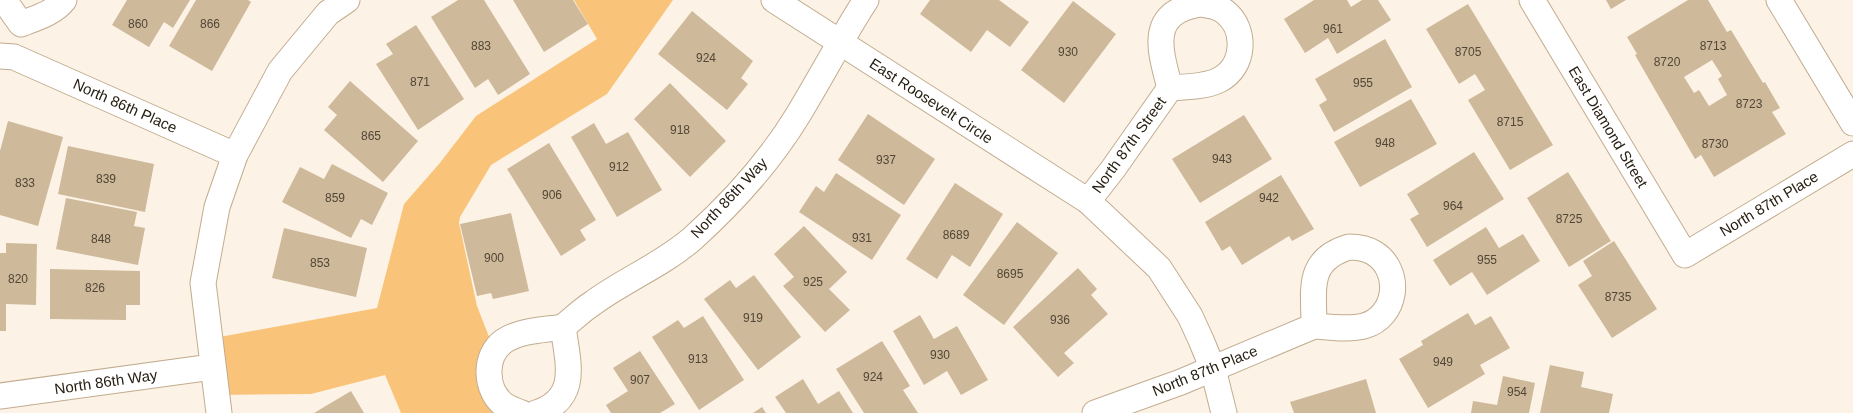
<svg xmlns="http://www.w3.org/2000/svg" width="1853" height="413" font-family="Arial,sans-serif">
<rect width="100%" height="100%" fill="#fcf3e6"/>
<!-- water -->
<polygon fill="#f9c479" points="574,0 673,0 607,94 491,165 460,217 459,223 477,306 495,352 490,362 513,413 401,413 385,375 311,394 216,395 209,339 377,308 404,204 439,164 476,116 597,39"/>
<!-- building -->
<g fill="#cfb99b" fill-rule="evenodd">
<polygon points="127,0 190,0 173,28 164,22 149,47 112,25"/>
<polygon points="196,0 248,0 251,2 212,71 169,46"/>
<polygon points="458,0 484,0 530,74 498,95 488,79 475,88 431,17"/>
<polygon points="513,0 573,0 588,24 544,52"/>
<polygon points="930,0 999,0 1029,22 1010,47 987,30 971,52 920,14"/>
<polygon points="1314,0 1347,0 1351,7 1362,0 1378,0 1391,20 1337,54 1328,38 1305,53 1284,19"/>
<polygon points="1606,0 1626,0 1611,9"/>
<path d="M1688 0H1708L1727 32 1731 30 1763 83 1765 82 1780 108 1772 112 1786 134 1714 177 1701 155 1695 159 1635 55 1637 54 1627 37ZM1712 60 1722 76 1718 79 1727 95 1709 106 1699 90 1694 93 1684 77Z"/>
<polygon points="1073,1 1116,34 1064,103 1021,70"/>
<polygon points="1468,4 1553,145 1510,170 1468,100 1485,90 1475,74 1459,84 1426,29"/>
<polygon points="692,11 753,61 741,78 748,84 727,110 658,54"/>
<polygon points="416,25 464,99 418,130 376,64 393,54 386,44"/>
<polygon points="1385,39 1412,87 1334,132 1319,105 1327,100 1315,79"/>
<polygon points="350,81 418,141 383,182 324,130 337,115 328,107"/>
<polygon points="670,83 726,141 690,177 634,119"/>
<polygon points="1411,99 1437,144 1360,187 1334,142"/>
<polygon points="868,114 935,159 904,205 838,160"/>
<polygon points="1244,115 1272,159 1200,203 1172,159"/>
<polygon points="8,121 63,137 38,226 0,215 0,151"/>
<polygon points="594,123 606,144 628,132 662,190 617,217 571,137"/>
<polygon points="549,143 596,220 580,230 586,240 561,256 507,169"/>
<polygon points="68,146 154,164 145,212 58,194"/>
<polygon points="1474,152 1504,199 1427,247 1410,219 1419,214 1407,194"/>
<polygon points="332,164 388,193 372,225 361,219 351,238 282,202 300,167 324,179"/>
<polygon points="1568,172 1611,241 1569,267 1527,198"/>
<polygon points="836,173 901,215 872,260 799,212 816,186 824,192"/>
<polygon points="1281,175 1314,229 1292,241 1289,236 1242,265 1230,246 1222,251 1205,222"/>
<polygon points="955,183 1003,214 970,267 952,255 937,279 906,259"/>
<polygon points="66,198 137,212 134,226 145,228 138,265 56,249"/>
<polygon points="511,213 529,291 493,299 491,293 477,296 460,224"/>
<polygon points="1017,222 1058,253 1004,325 963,295"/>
<polygon points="804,226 847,272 829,289 850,310 825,332 783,286 794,277 774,254"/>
<polygon points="1486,227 1499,248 1523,234 1540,261 1487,295 1472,272 1450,286 1433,260"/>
<polygon points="284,228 367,248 356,297 272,278"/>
<polygon points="1614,241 1657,309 1612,338 1578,285 1592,276 1583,261"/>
<polygon points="6,243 37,244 36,305 6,304 6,331 0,331 0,253 6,253"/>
<polygon points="1078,268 1097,289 1091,295 1108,314 1064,353 1074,363 1058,377 1013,327"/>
<polygon points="50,269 140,271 140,305 126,305 126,320 50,319"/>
<polygon points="754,275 801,337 758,370 704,299 730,280 736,288"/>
<polygon points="1468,313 1475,325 1491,316 1510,348 1480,365 1485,374 1428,408 1399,359 1423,345 1421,341"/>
<polygon points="920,315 934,339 957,326 988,380 961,395 947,371 924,385 893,331"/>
<polygon points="703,316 744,380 699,410 652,337 678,320 684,328"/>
<polygon points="882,341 910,386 903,390 918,413 864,413 836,369"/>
<polygon points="640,351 675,404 660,413 611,413 606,405 628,391 613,368"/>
<polygon points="1550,365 1584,372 1581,387 1613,394 1609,413 1540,413"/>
<polygon points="1503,376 1535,383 1529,413 1471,413 1473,401 1497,405"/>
<polygon points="803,379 818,404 839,391 853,413 786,413 775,397"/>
<polygon points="1366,379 1376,413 1294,413 1290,402"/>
<polygon points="351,391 364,413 314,413"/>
<polygon points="762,407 766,413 753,413"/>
</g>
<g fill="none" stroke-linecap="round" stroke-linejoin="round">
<!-- street casing -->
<g stroke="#c2ac8f" stroke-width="27">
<g id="street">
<path d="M4 0 21 24C36 18 54 13 64 0"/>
<polyline points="774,0 1088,201 1159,268 1190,316 1201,340 1213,369 1224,413"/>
<polyline points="1532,0 1685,255 1853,154"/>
<polyline points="1779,0 1853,123"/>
<path d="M1200 4C1208 5 1218 6 1225 12 1247 29 1245 67 1219 80 1205 87 1185 87 1170 88 1160 50 1147 13 1200 4Z"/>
<polyline points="0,56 14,57 235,155"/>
<polyline points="1088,201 1113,169 1170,88"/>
<path d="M1349 247C1358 247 1366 248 1374 253 1403 271 1397 317 1364 326 1349 330 1330 327 1314 326 1314 289 1306 260 1349 247Z"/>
<path d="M563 327C573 319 582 310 593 303 624 280 662 265 692 239 732 203 770 161 798 115 821 77 842 37 866 0"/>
<polyline points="0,396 212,367"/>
<polyline points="219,413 203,283 217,207 235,155 280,71 328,13 347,0"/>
<path d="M522 413C516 411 510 409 504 405 485 390 483 356 504 341 521 330 544 330 563 327 568 363 580 399 536 413"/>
<polyline points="1095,413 1181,382 1314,326"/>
</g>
</g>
<!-- street -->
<use href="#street" stroke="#fff" stroke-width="25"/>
</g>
<g text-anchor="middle" stroke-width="4" stroke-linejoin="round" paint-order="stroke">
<!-- number labels -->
<g font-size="12" fill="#524636">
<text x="138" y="28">860</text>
<text x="210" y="28">866</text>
<text x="1333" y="33">961</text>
<text x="481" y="50">883</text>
<text x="1713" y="50">8713</text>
<text x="1068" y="56">930</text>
<text x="1468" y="56">8705</text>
<text x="706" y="62">924</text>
<text x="1667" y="66">8720</text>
<text x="420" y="86">871</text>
<text x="1363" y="87">955</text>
<text x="1749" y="108">8723</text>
<text x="1510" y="126">8715</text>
<text x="680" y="134">918</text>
<text x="371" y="140">865</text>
<text x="1385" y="147">948</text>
<text x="1715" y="148">8730</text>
<text x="1222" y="163">943</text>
<text x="886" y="164">937</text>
<text x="619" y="171">912</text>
<text x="106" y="183">839</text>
<text x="25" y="187">833</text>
<text x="552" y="199">906</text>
<text x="335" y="202">859</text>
<text x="1269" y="202">942</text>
<text x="1453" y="210">964</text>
<text x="1569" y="223">8725</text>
<text x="956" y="239">8689</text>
<text x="862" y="242">931</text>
<text x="101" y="243">848</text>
<text x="494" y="262">900</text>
<text x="1487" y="264">955</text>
<text x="320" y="267">853</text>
<text x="1010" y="278">8695</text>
<text x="18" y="283">820</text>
<text x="813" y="286">925</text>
<text x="95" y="292">826</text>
<text x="1618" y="301">8735</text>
<text x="753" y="322">919</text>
<text x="1060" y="324">936</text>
<text x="940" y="359">930</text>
<text x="698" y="363">913</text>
<text x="1443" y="366">949</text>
<text x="873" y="381">924</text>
<text x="640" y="384">907</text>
<text x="1517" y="396">954</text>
</g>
<!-- street labels -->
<g font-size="15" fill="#282014" stroke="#fff">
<text transform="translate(931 101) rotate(33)" y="5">East Roosevelt Circle</text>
<text transform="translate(125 106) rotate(24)" y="5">North 86th Place</text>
<text transform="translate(1608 127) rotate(59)" y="5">East Diamond Street</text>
<text transform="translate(1129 145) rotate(-54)" y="5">North 87th Street</text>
<text transform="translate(729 198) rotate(-47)" y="5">North 86th Way</text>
<text transform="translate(1769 204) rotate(-31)" y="5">North 87th Place</text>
<text transform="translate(1205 371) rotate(-22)" y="5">North 87th Place</text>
<text transform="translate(106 382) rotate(-8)" y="5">North 86th Way</text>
</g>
</g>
</svg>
